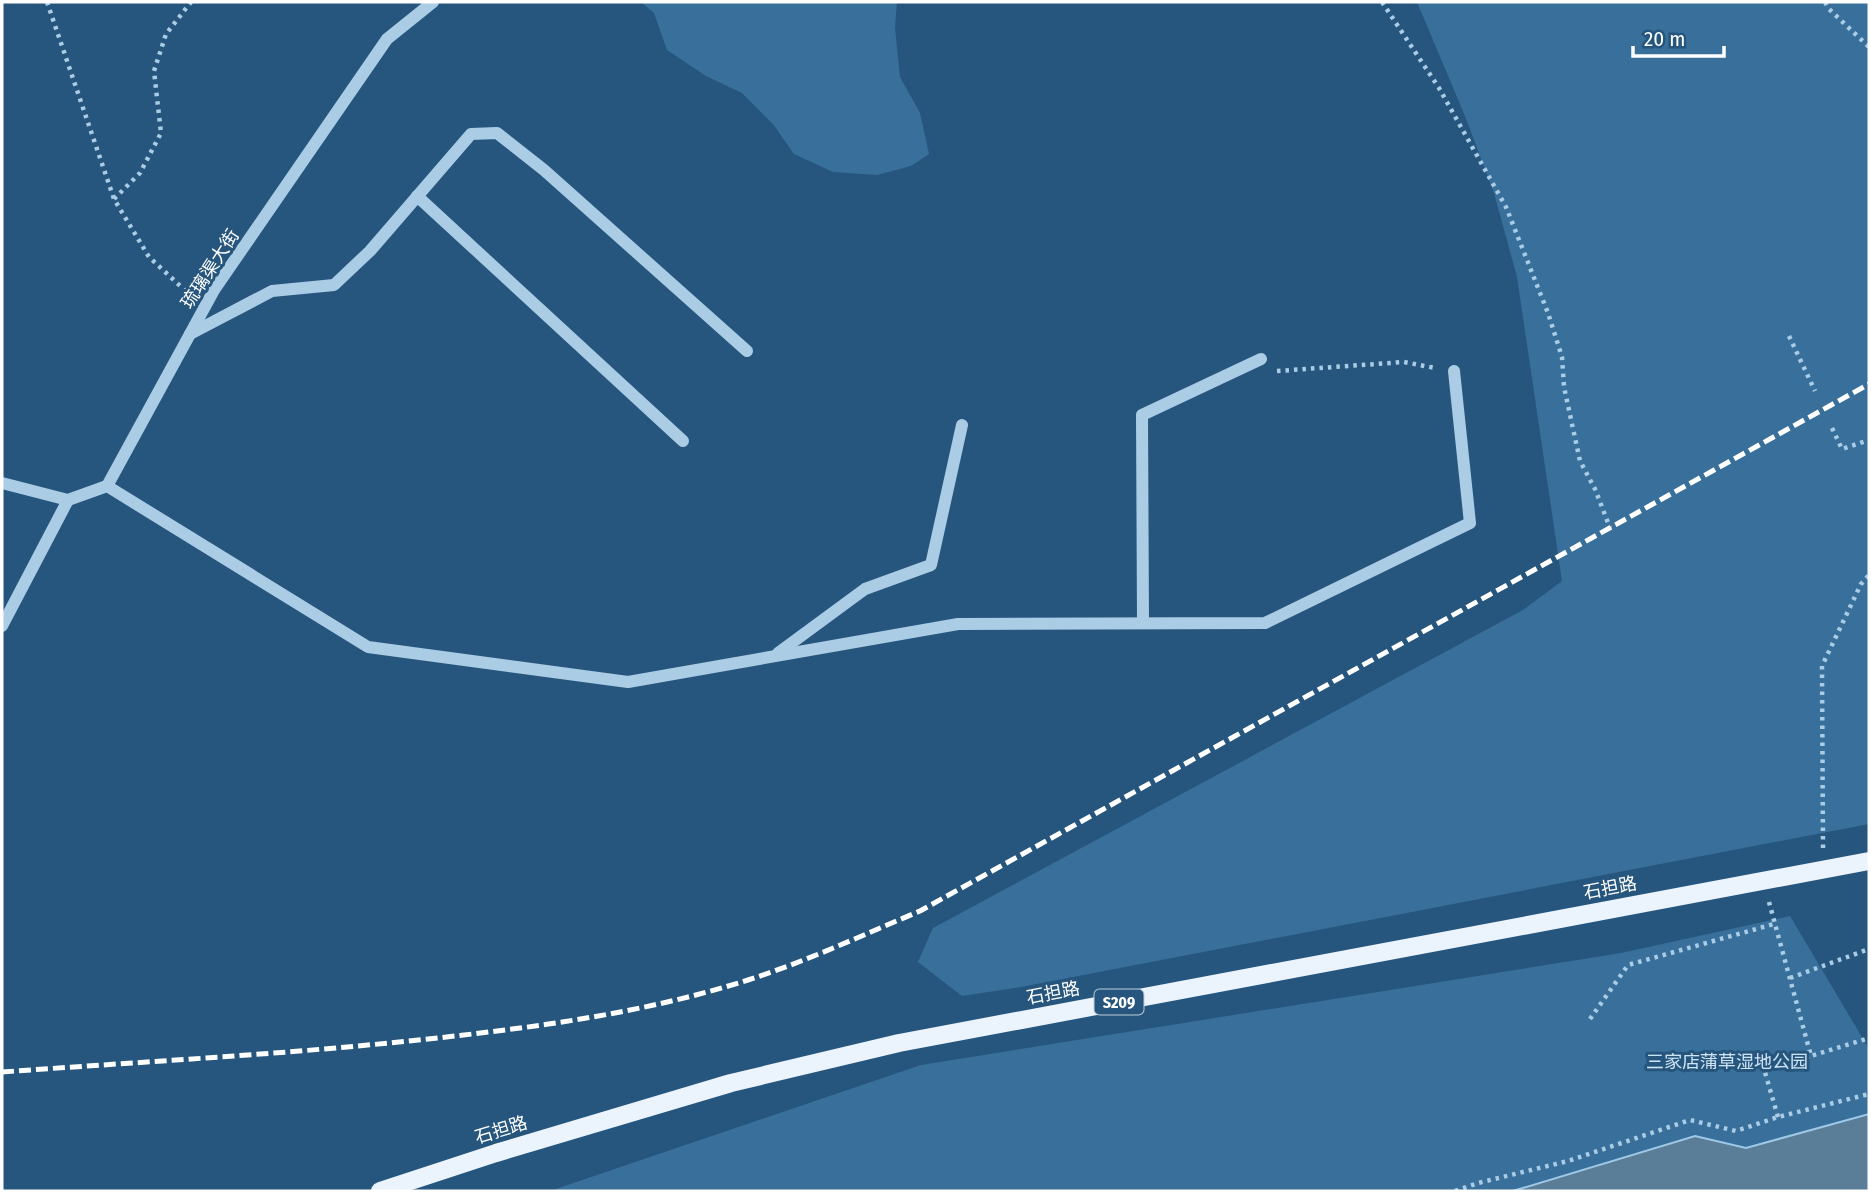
<svg xmlns="http://www.w3.org/2000/svg" width="1871" height="1193" font-family="'Fira Sans Condensed','Noto Sans SC',sans-serif">
<rect width="100%" height="100%" fill="#26567d"/>
<!-- green -->
<g fill="#39709b">
<polygon points="641,2 897,2 895,28 900,77 920,113 929,154 911,166 877,175 833,172 794,154 773,124 742,93 706,76 667,50 654,13"/>
<polygon points="1417,2 1869,2 1869,824 1021,987 962,996 918,962 933,928 1523,610 1562,581 1517,277 1494,193 1465,116"/>
<polygon points="1790,916 1869,1049 1869,1191 550,1191 921,1065 1621,953"/>
</g>
<!-- water -->
<polygon fill="#5a7d98" stroke="#9fc8e6" stroke-width="2" points="1869,1114 1869,1191 1513,1191 1695,1136 1746,1148"/>
<g fill="none" stroke-linecap="round" stroke-linejoin="round">
<!-- path -->
<g stroke="#abcce5" stroke-width="4.5" stroke-dasharray="3.5 5" stroke-linecap="butt">
<polyline points="47,2 114,199 149,257 190,295"/>
<polyline points="1382,2 1439,88 1506,207 1548,313 1562,357 1564,387 1580,461 1595,489 1610,528"/>
<polyline points="1825,2 1829,9 1869,47"/>
<polyline points="114,199 140,173 161,133 154,71 166,34 191,2"/>
<polyline points="1789,336 1815,391"/>
<polyline points="1277,371 1404,362 1435,368"/>
<polyline points="1832,428 1842,449 1869,440"/>
<polyline points="1823,848 1822,666 1861,584 1869,575"/>
<polyline points="1769,902 1811,1056 1869,1038"/>
<polyline points="1790,978 1869,949"/>
<polyline points="1590,1019 1628,965 1774,924"/>
<polyline points="1778,1117 1764,1069 1811,1056"/>
<polyline points="1455,1191 1478,1183 1568,1161 1690,1120 1736,1131 1778,1117 1869,1094"/>
</g>
<!-- minor -->
<g stroke="#abcce5" stroke-width="12">
<polyline points="417,196 683,441"/>
<polyline points="190,334 272,291 334,285 370,251 471,134 497,133 544,170 747,351"/>
<polyline points="2,483 68,500 107,486 214,290 387,39 433,2"/>
<polyline points="107,486 368,647 628,682 958,624 1265,623 1470,523 1454,371"/>
<polyline points="1143,622 1142,415 1261,359"/>
<polyline points="2,626 68,500"/>
<polyline points="778,653 865,589 931,565 962,425"/>
</g>
<!-- major -->
<polyline stroke="#ebf4fd" stroke-width="18" points="380,1191 496,1153 731,1083 899,1043 1869,861"/>
<!-- rail -->
<path stroke="#fff" stroke-width="5" stroke-dasharray="12 5" stroke-linecap="butt" d="M2 1072C138 1062 274 1055 409 1041 523 1029 638 1015 748 980 807 961 863 935 920 911L1869 384"/>
</g>
<g text-anchor="middle" stroke-width="6" stroke-linejoin="round" paint-order="stroke">
<!-- shield labels -->
<rect fill="#26567d" stroke="#beccd8" stroke-width="2" x="1094.5" y="989.5" width="49" height="25" rx="5"/>
<g font-size="16" font-weight="bold" fill="#fff">
<text x="1119" y="1008">S209</text>
</g>
<!-- street labels -->
<g font-size="18" fill="#fff" stroke="#26567d">
<text transform="translate(210 269) rotate(-57)" y="6">琉璃渠大街</text>
<text transform="translate(1610 888) rotate(-11)" y="6">石担路</text>
<text transform="translate(1053 993) rotate(-11)" y="6">石担路</text>
<text transform="translate(501 1130) rotate(-17)" y="6">石担路</text>
</g>
<!-- park labels -->
<g font-size="18" fill="#cee4f4" stroke="#26567d">
<text x="1727" y="1068">三家店蒲草湿地公园</text>
</g>
</g>
<!-- border -->
<rect width="1871" height="1193" fill="none" stroke="#ffffff" stroke-width="7"/>
<!-- scale -->
<path d="M1633 46v10h91v-10" fill="none" stroke="#ffffff" stroke-width="3.5"/>
<text x="1644" y="46" font-size="21" fill="#ffffff" stroke="#26567d" stroke-width="5" paint-order="stroke">20 m</text>
</svg>
